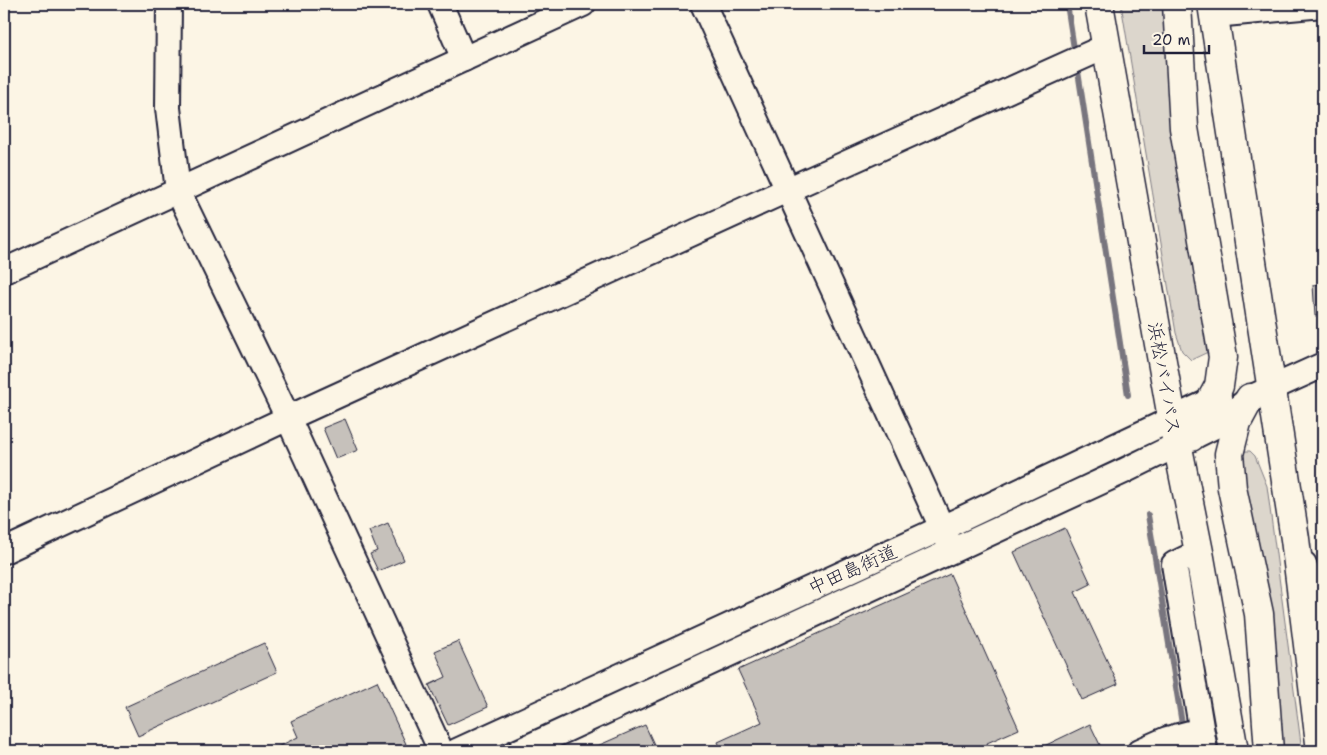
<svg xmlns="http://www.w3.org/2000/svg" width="1327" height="755" font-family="'Shantell Sans','Klee One',sans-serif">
<rect width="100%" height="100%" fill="#fcf5e5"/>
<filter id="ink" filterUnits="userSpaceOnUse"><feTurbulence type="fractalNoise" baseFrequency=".02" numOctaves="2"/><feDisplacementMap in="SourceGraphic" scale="10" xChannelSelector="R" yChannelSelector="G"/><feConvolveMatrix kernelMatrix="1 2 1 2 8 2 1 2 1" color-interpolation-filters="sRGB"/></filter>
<g filter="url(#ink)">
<!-- green -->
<g fill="#dcd6cc" stroke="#7f7c84">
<polygon points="1121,4 1167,4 1190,242 1208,352 1191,360 1182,351 1176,333"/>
<polygon points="1241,451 1250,451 1255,456 1267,486 1302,751 1279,751 1240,467"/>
</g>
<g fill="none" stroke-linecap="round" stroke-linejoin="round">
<!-- stream -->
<g stroke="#78757e" stroke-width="6">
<polyline points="1067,4 1075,55"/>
<polyline points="1077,65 1128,395"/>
<polyline points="1148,515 1183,730"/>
</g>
</g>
<!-- building -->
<g fill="#c6c1bb" stroke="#22223b">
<polygon points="1323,284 1323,315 1315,316 1313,285"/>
<polygon points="345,419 358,450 336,459 323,428"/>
<polygon points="388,523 404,560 378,571 370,554 377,551 369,531"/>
<polygon points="1065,528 1091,584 1075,592 1118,684 1082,700 1014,552"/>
<polygon points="950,574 1019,729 987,743 990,751 722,751 718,742 762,722 738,670"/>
<polygon points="458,641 488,707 448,725 429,685 446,677 435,651"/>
<polygon points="264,643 277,672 138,736 125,707"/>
<polygon points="377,681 406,744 390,751 269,751 298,737 291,721"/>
<polygon points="1090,724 1101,747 1091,751 1041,751 1040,748"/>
<polygon points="645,725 657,751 586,751"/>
</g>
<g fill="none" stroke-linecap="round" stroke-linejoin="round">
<!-- minor casing -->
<g stroke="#22223b" stroke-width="28">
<g id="minor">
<polyline points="169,4 168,108 178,191 288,418 441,751"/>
<polyline points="440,4 464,59"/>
<polyline points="703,4 948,541"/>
<polyline points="1214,15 1323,5"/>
<polyline points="4,271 583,4"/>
<polyline points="4,551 288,418 787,190 1107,46"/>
<polyline points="1199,552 1174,564 1205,751"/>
<polyline points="1304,564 1323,615"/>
<polyline points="457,751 942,528 1219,397"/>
<polyline points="520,751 1124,471 1219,424 1250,398 1323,365"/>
<polyline points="1140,751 1167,739 1201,730"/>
</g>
</g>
<!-- highway casing -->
<g stroke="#22223b" stroke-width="31">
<g id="highway">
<polyline points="1099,4 1172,418 1199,552 1234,751"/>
<polyline points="1177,4 1184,128 1223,357 1219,386 1191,437"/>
<polyline points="1212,4 1295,539 1321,751"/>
<polyline points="1250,398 1237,422 1229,454 1232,488 1259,614 1269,751"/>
</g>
</g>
<!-- minor -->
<use href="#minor" stroke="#fcf5e5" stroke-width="24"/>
<!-- highway -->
<use href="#highway" stroke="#fcf5e5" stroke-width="28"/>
</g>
</g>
<g text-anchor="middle" stroke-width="4.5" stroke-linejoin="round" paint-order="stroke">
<!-- street labels -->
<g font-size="19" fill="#22223b" stroke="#fcf5e5">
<text transform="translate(1165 378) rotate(80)" y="7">浜松バイパス</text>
<text transform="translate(852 569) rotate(-24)" y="7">中田島街道</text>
</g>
</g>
<!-- margin -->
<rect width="1327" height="755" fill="none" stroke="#fcf5e5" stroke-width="20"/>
<rect x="10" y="10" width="1307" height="735" fill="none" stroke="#22223b" stroke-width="2" filter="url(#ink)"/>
<!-- scale -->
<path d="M1144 45v8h65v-8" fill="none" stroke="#22223b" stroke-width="2.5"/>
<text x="1152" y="45" font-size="15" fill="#22223b" stroke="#fcf5e5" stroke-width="4" paint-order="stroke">20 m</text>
</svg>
